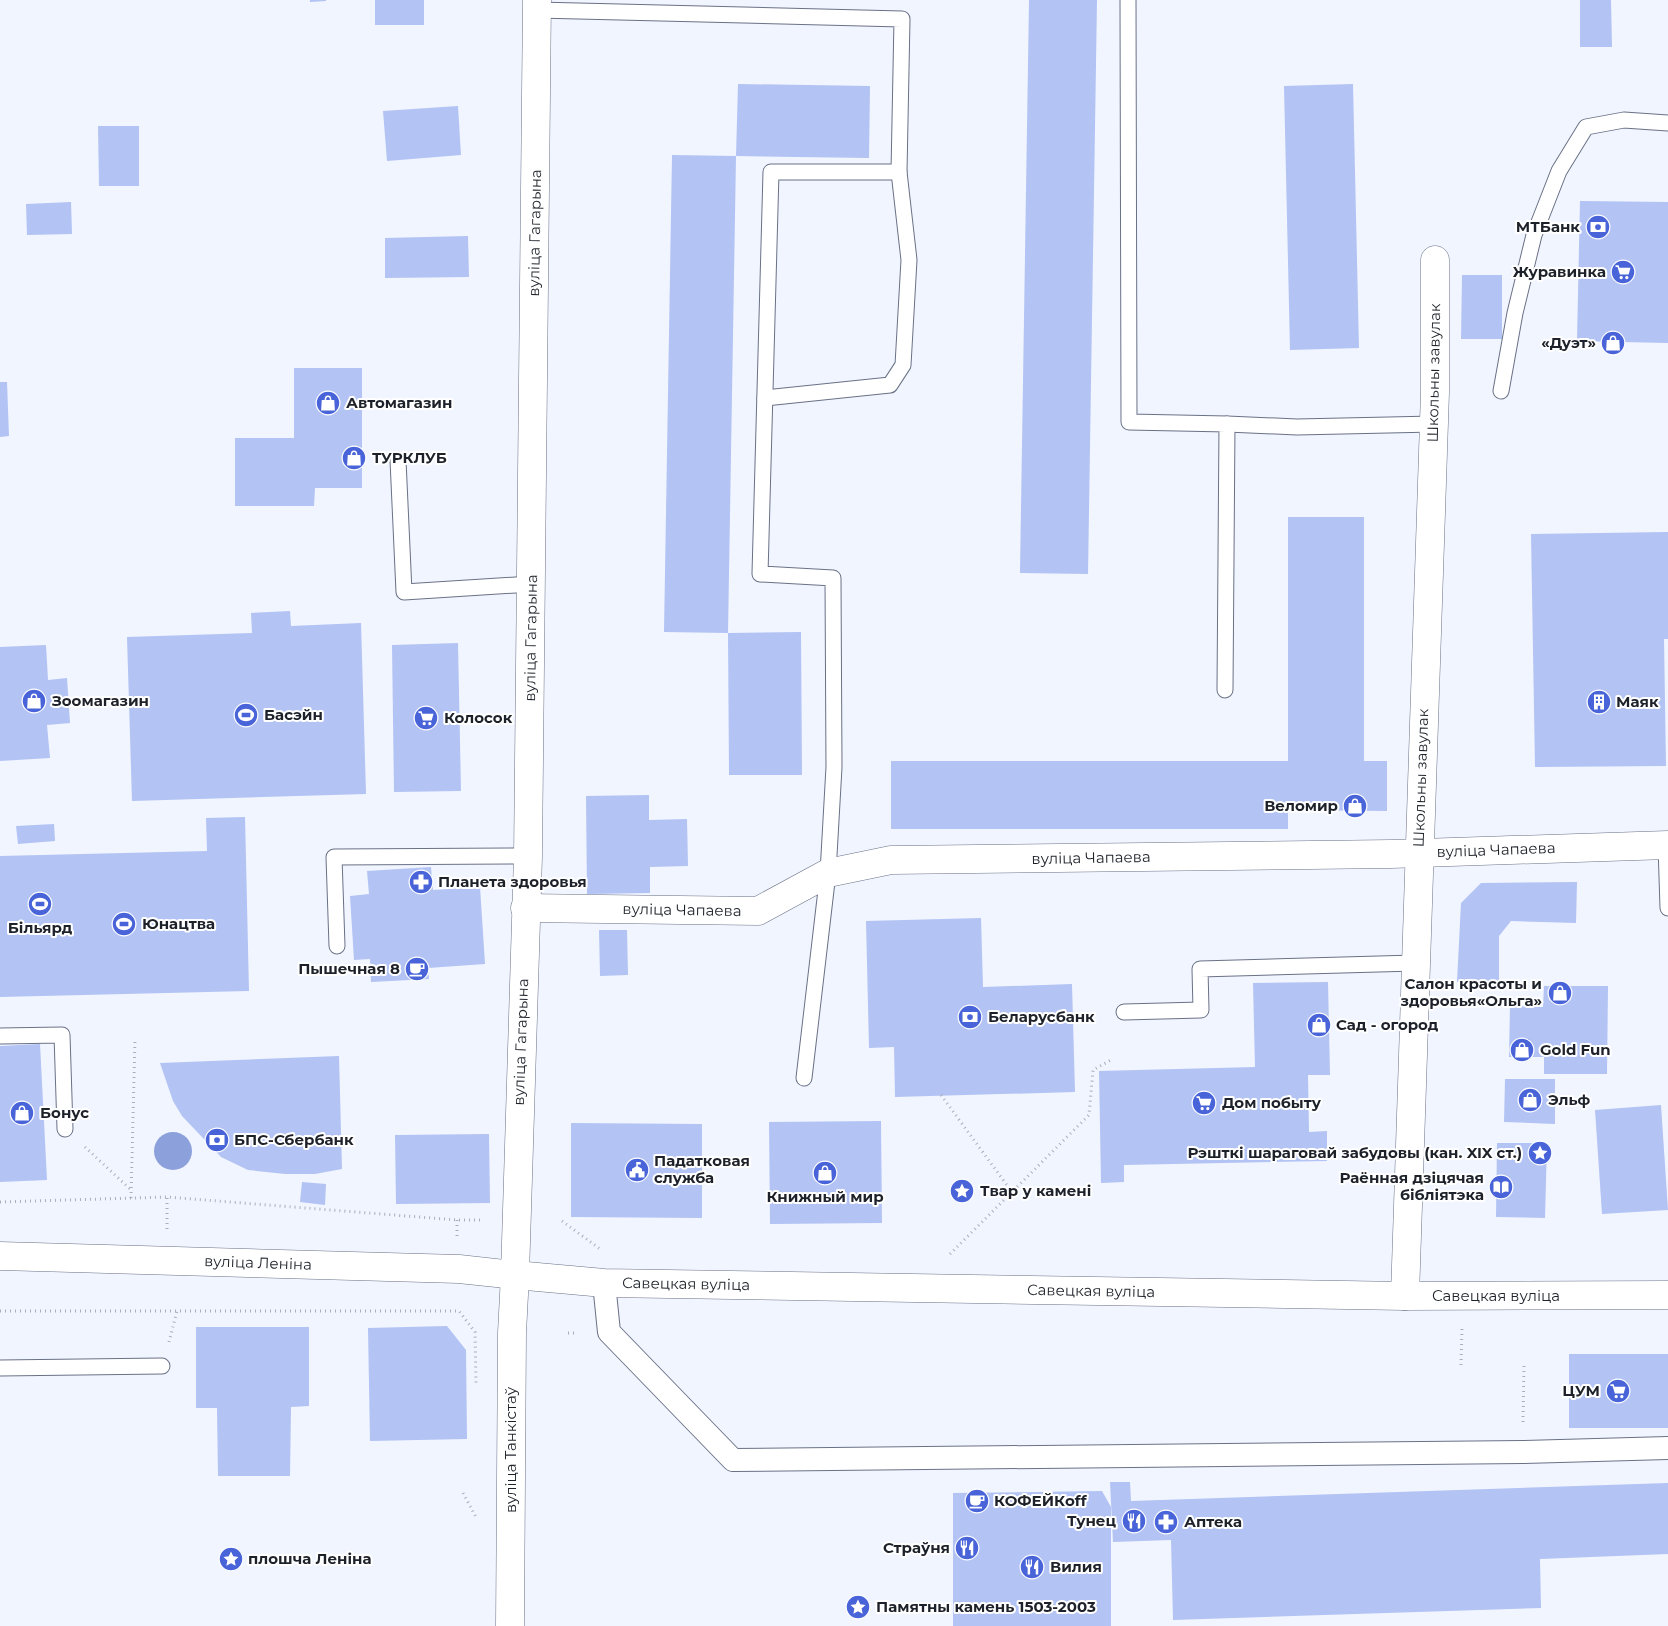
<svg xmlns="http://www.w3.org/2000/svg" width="1668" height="1626" font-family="Montserrat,sans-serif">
<rect width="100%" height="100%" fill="#f1f5ff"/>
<!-- water -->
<circle fill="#8ca0db" cx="173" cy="1151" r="19"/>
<!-- building -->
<g fill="#b2c3f4">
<polygon points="310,0 326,0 326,1 310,2"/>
<rect x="375" y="0" width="49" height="25"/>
<polygon points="1029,0 1097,0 1088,574 1020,573"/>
<polygon points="1580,0 1611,0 1612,47 1580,47"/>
<polygon points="738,84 870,86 869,158 736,156"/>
<polygon points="1353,84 1359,348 1290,350 1284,86"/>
<polygon points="458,106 461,155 387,161 383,111"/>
<polygon points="98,126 139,126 139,186 99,186"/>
<polygon points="672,155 736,156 728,633 801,632 802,775 729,775 728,633 664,632"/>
<polygon points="1580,201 1668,202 1668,343 1577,341"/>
<polygon points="71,202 72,234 27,235 26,204"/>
<polygon points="468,236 469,277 385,278 385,238"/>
<polygon points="1462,275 1502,275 1502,339 1461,339"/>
<polygon points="294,368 362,368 362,488 315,488 314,506 235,506 235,438 294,438"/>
<polygon points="0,382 7,382 9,436 0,437"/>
<polygon points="1288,517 1364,517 1364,761 1387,761 1387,811 1288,810 1288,829 891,829 891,761 1288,761"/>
<polygon points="1668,532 1668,639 1664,639 1666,766 1535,767 1531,534"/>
<polygon points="290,611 291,626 361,623 366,794 132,801 127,637 252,633 251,613"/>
<polygon points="458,643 461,791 394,792 392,645"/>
<polygon points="46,645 48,680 67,678 70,723 47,725 50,758 0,761 0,647"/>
<polygon points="649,795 649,820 687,819 688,866 650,867 650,893 587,894 586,796"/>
<polygon points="245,817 249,991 0,997 0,856 207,851 206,818"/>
<polygon points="54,824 55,841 18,844 16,826"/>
<polygon points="431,867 433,890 480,887 485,964 428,968 429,979 371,982 370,959 354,960 350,896 369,894 367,871"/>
<polygon points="1577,882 1576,923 1511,921 1499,936 1499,981 1457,982 1461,903 1481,883"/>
<polygon points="981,918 983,987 1072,984 1075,1092 895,1097 894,1047 869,1048 866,921"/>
<polygon points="599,930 627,930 628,975 600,976"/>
<polygon points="1328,982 1330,1075 1308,1075 1309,1132 1327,1131 1327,1161 1124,1165 1124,1182 1101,1183 1099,1071 1255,1067 1253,983"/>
<polygon points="1544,986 1608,986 1607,1074 1544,1074 1544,1057 1509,1057 1510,1006 1543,1007"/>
<polygon points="40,1044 47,1180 0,1182 0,1046"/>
<polygon points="339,1056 342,1169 315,1174 285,1174 248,1170 221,1157 182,1116 173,1101 160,1063"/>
<polygon points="1505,1079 1555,1079 1555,1124 1504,1122"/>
<polygon points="1661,1105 1668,1210 1602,1214 1595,1110"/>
<polygon points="881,1121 882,1223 770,1224 769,1122"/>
<polygon points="571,1123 702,1124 702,1218 571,1217"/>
<polygon points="489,1134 490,1203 396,1204 395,1135"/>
<polygon points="1497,1143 1547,1143 1545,1218 1496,1217"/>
<polygon points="302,1182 326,1184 325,1205 300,1202"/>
<polygon points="447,1326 466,1350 467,1439 370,1441 368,1328"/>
<polygon points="196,1327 309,1327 309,1406 291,1407 290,1476 218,1476 217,1408 196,1408"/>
<rect x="1569" y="1354" width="99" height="74"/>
<polygon points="1110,1482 1130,1482 1131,1501 1668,1483 1668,1554 1540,1559 1541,1608 1173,1620 1171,1540 1113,1542"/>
<polygon points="1102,1491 1111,1507 1111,1626 953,1626 953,1493"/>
</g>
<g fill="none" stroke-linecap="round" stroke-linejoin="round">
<!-- service casing -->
<g stroke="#697186" stroke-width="17">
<g id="service">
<polyline points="1128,0 1129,422 1227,424 1225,690"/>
<polyline points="537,10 902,19 899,172 771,172 760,574 833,578 834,767 828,873 804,1078"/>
<polyline points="1501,391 1515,313 1534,235 1559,171 1586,127 1624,120 1668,123"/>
<polyline points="765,398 890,385 903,365 909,260 899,172"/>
<polyline points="1227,424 1297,427 1434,424"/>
<polyline points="398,460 404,592 531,584"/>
<polyline points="1666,845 1668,908"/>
<polyline points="337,946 334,857 528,856"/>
<polyline points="1124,1012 1201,1010 1200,969 1415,963"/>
<polyline points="0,1036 62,1035 65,1129"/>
<polyline points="0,1368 162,1366"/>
</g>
</g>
<!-- pedestrian casing -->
<g stroke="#697186" stroke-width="24">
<polyline id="pedestrian" points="604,1283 609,1332 733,1460 1523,1452 1668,1448"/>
</g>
<!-- minor casing -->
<g stroke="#697186" stroke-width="29">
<g id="minor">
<polyline points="525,908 758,911 828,873 891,860 1391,854 1668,845"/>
<polyline points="1405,1296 1435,392 1435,260"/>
</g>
</g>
<!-- tertiary casing -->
<g stroke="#697186" stroke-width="29">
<polyline id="tertiary" points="510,1626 512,1333 515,1275"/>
</g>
<!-- secondary casing -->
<g stroke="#697186" stroke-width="29">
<polyline id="secondary" points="515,1275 604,1283 1405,1296 1668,1295"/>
</g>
<!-- primary casing -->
<g stroke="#697186" stroke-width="29">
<polyline id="primary" points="0,1256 459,1269 515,1275 528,856 537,0"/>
</g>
<!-- path -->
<g stroke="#aaaeb8" stroke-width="3" stroke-dasharray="1 4" stroke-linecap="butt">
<polyline points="941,1095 1012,1192"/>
<polyline points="85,1147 130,1189"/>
<polyline points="131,1198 135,1038"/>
<polyline points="0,1202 167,1197 457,1220 483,1220"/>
<polyline points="457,1220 457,1236"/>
<polyline points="562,1221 600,1249"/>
<polyline points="167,1229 167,1197"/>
<polyline points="950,1254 1089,1115 1093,1070 1111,1060"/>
<polyline points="0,1311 459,1311 475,1332 476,1383"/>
<polyline points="568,1333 578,1333"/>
<polyline points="169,1342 177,1311"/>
<polyline points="1461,1365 1462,1328"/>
<polyline points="1523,1422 1524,1366"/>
<polyline points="463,1493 477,1519"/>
</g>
<!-- service -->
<use href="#service" stroke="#fff" stroke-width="15"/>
<!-- pedestrian -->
<use href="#pedestrian" stroke="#fff" stroke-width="22"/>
<!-- minor -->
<use href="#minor" stroke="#fff" stroke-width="28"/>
<!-- tertiary -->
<use href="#tertiary" stroke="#fff" stroke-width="28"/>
<!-- secondary -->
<use href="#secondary" stroke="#fff" stroke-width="28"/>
<!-- primary -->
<use href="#primary" stroke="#fff" stroke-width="28"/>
</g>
<!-- icons -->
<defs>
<g id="bank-disc" transform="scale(1.25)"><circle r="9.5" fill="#4964d8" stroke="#fff"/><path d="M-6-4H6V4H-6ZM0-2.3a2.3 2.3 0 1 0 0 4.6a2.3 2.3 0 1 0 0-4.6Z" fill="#fff"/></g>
<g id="supermarket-disc" transform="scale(1.25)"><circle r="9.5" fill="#4964d8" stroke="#fff"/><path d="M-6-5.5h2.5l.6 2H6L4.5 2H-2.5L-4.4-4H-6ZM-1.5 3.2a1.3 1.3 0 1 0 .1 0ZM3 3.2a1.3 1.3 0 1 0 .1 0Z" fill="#fff"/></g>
<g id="shop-disc" transform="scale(1.25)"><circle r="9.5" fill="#4964d8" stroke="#fff"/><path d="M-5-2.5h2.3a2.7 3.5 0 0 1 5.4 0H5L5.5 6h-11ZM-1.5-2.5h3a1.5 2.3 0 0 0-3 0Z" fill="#fff"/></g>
<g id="building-disc" transform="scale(1.25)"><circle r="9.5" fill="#4964d8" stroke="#fff"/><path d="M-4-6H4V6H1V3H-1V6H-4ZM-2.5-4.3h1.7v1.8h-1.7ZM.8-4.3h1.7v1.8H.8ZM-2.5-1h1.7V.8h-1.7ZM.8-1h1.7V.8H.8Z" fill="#fff"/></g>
<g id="stadium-disc" transform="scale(1.25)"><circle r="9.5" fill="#4964d8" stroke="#fff"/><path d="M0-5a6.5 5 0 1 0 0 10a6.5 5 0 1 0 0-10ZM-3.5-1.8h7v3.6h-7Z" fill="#fff"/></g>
<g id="pharmacy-disc" transform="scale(1.25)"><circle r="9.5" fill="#4964d8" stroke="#fff"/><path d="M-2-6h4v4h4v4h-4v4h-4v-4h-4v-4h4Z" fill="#fff"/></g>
<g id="cafe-disc" transform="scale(1.25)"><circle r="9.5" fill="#4964d8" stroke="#fff"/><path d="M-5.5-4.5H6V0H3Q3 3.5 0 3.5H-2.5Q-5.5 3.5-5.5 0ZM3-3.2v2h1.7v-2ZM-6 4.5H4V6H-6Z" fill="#fff"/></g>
<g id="sight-disc" transform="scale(1.25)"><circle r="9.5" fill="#4964d8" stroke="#fff"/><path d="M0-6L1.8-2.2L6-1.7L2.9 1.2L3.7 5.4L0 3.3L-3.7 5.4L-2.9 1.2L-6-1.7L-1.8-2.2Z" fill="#fff"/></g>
<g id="civic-disc" transform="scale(1.25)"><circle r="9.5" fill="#4964d8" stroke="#fff"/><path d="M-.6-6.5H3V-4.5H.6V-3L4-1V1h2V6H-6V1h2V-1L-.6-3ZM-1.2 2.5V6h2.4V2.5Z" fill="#fff"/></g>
<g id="library-disc" transform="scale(1.25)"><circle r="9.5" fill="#4964d8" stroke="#fff"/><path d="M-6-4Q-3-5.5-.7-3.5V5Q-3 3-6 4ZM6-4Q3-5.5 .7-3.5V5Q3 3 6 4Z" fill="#fff"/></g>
<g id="restaurant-disc" transform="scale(1.25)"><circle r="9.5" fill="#4964d8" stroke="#fff"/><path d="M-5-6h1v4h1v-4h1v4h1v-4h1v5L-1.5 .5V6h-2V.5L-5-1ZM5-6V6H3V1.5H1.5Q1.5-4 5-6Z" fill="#fff"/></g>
</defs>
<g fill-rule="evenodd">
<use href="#bank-disc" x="1598" y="227"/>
<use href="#supermarket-disc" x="1623" y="272"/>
<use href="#shop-disc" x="1613" y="343"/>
<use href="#shop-disc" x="328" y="403"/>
<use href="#shop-disc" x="354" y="458"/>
<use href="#shop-disc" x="34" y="701"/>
<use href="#building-disc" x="1599" y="702"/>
<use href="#stadium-disc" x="246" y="715"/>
<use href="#supermarket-disc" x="426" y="718"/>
<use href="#shop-disc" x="1355" y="806"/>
<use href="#pharmacy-disc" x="421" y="882"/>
<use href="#stadium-disc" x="40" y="904"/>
<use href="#stadium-disc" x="124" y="924"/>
<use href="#cafe-disc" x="417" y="969"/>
<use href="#shop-disc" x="1560" y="993"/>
<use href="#bank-disc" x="970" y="1017"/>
<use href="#shop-disc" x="1319" y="1025"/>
<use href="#shop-disc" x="1522" y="1050"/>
<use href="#shop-disc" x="1530" y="1100"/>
<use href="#supermarket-disc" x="1204" y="1103"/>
<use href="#shop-disc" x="22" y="1113"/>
<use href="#bank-disc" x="217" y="1140"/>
<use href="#sight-disc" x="1540" y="1153"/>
<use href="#civic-disc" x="637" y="1170"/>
<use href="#shop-disc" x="825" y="1173"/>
<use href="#library-disc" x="1501" y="1187"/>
<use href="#sight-disc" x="962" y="1191"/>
<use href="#supermarket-disc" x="1618" y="1391"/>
<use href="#cafe-disc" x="977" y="1501"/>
<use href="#restaurant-disc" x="1134" y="1521"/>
<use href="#pharmacy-disc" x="1166" y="1522"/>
<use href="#restaurant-disc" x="967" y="1548"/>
<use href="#sight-disc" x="231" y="1559"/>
<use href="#restaurant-disc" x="1032" y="1567"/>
<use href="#sight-disc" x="858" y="1607"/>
</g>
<g text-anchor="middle" stroke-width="4" stroke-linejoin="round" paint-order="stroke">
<!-- poi labels -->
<g font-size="15" font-weight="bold" fill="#1d2129" stroke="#fff" text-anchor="start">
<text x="1580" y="232" text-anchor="end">МТБанк</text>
<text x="1606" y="277" text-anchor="end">Журавинка</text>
<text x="1596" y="348" text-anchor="end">«Дуэт»</text>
<text x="346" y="408">Автомагазин</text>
<text x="372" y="463">ТУРКЛУБ</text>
<text x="52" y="706">Зоомагазин</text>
<text x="1616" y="707">Маяк</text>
<text x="264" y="720">Басэйн</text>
<text x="444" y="723">Колосок</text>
<text x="1338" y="811" text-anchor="end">Веломир</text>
<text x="438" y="887">Планета здоровья</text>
<text x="142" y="929">Юнацтва</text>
<text x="40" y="933" text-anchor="middle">Більярд</text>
<text x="400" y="974" text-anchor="end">Пышечная 8</text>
<text x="1542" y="989" text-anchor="end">Салон красоты и<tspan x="1542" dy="17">здоровья«Ольга»</tspan></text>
<text x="988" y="1022">Беларусбанк</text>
<text x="1336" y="1030">Сад - огород</text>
<text x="1540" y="1055">Gold Fun</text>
<text x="1548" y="1105">Эльф</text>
<text x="1222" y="1108">Дом побыту</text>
<text x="40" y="1118">Бонус</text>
<text x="234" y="1145">БПС-Сбербанк</text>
<text x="1522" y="1158" text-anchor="end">Рэшткі шараговай забудовы (кан. XIX ст.)</text>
<text x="654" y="1166">Падатковая<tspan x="654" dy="17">служба</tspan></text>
<text x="1484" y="1183" text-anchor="end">Раённая дзіцячая<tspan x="1484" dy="17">бібліятэка</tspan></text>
<text x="980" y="1196">Твар у камені</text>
<text x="825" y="1202" text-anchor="middle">Книжный мир</text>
<text x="1600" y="1396" text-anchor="end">ЦУМ</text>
<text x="994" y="1506">КОФЕЙКoff</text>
<text x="1116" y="1526" text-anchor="end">Тунец</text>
<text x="1184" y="1527">Аптека</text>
<text x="950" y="1553" text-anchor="end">Страўня</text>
<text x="248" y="1564">плошча Леніна</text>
<text x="1050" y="1572">Вилия</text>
<text x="876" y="1612">Памятны камень 1503-2003</text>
</g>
<!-- street labels -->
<g font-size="15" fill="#1d2129" stroke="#fff">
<text transform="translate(535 233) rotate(-89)" y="5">вуліца Гагарына</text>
<text transform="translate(1434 373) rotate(-89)" y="5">Школьны завулак</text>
<text transform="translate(531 638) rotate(-89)" y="5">вуліца Гагарына</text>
<text transform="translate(1421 778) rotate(-88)" y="5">Школьны завулак</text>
<text transform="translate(1496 850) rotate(-2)" y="5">вуліца Чапаева</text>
<text transform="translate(1091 858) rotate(-1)" y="5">вуліца Чапаева</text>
<text transform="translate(682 910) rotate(1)" y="5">вуліца Чапаева</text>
<text transform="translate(521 1042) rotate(-88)" y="5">вуліца Гагарына</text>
<text transform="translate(258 1263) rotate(2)" y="5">вуліца Леніна</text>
<text transform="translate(686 1284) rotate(1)" y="5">Савецкая вуліца</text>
<text transform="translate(1091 1291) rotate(1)" y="5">Савецкая вуліца</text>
<text x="1496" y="1301">Савецкая вуліца</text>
<text transform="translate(511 1450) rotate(-90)" y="5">вуліца Танкістаў</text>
</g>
</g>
</svg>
